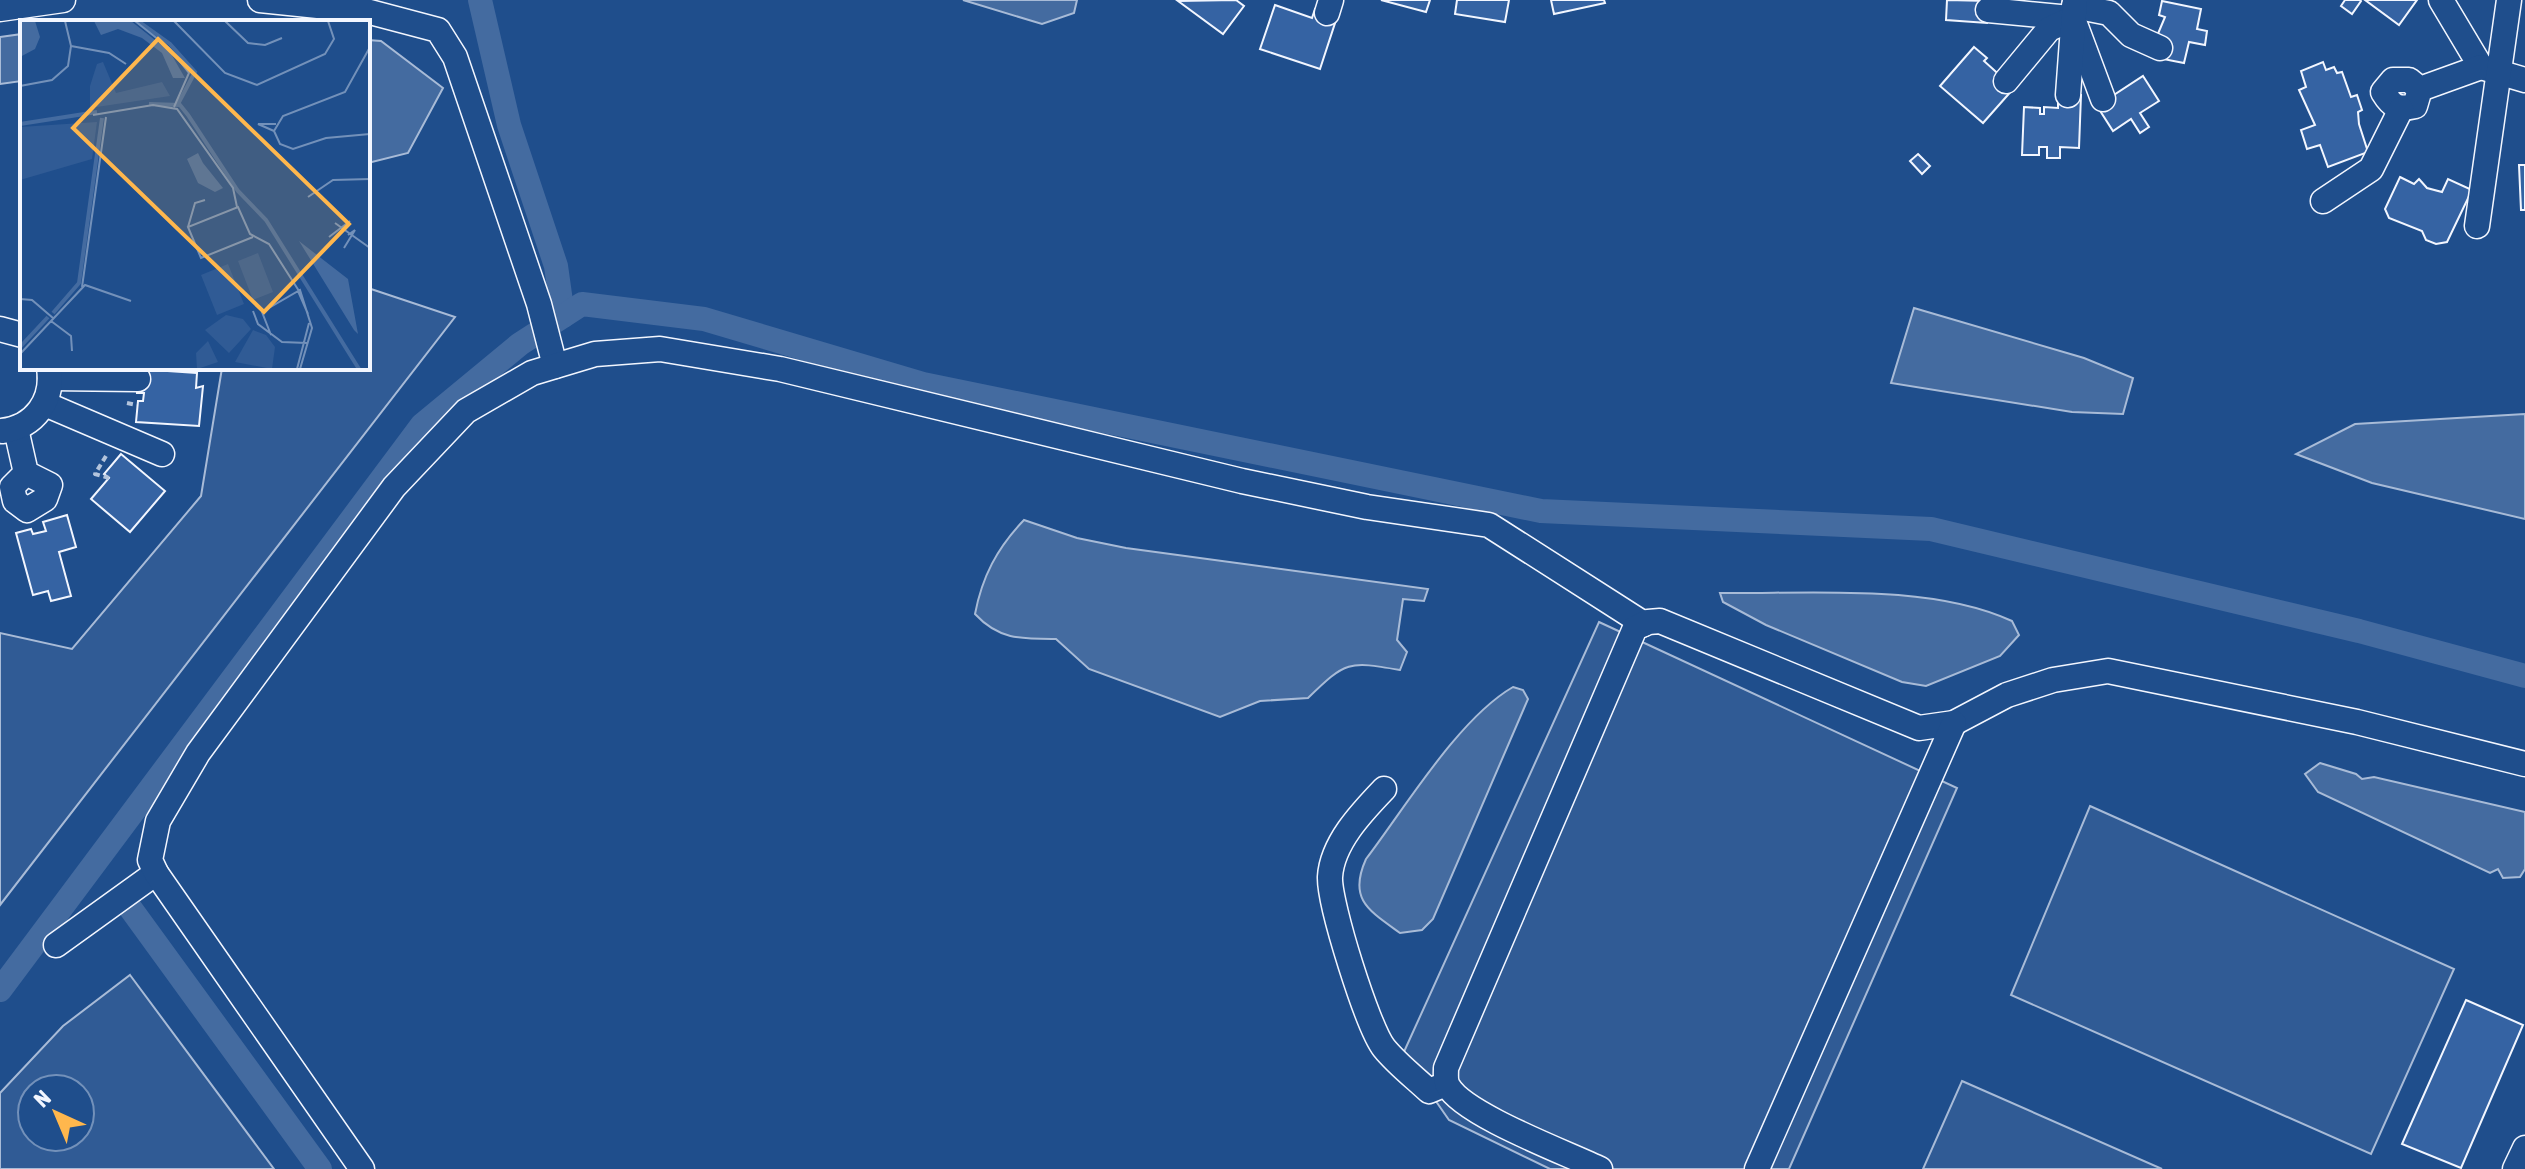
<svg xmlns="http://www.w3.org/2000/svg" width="2525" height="1169" font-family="'Asap Condensed',sans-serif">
<rect width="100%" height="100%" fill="#1f4e8c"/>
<!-- built -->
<g fill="#305b95" stroke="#a8bbd7" stroke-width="2" fill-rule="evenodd">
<polygon points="368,288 455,317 0,905 0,633 72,649 201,496 222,368 368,368"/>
<polygon points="1599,622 1957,788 1789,1169 1550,1169 1449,1120 1403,1054"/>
<polygon points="2090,806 2454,969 2371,1154 2011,995"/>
<path d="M130 975 274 1169H0V1093L63 1026ZM80 1089V1137H32V1089Z"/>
<polygon points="1962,1081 2162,1169 1923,1169"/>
</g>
<!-- water -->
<g fill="#446ba0" stroke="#a8bbd7" stroke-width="2">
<polygon points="963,0 1077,0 1074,13 1042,24"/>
<polygon points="22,34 22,81 0,84 0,37"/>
<polygon points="368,40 381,41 443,88 408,153 368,163"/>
<polygon points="1914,308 2084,358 2133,378 2123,414 2072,412 1891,383"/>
<polygon points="2525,414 2525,519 2372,483 2296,454 2355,424"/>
<path d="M1024 520 1077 538 1126 548 1428 589 1424 601 1403 599 1397 640 1407 652 1400 670C1348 661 1346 661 1308 698L1260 701 1220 717 1089 669 1056 639C1022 639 999 640 975 614 982 577 997 548 1024 520Z"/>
<path d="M1720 593C1809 594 1930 583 2012 621L2019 635 2000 656 1926 686 1902 682 1766 625 1723 602Z"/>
<path d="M1513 687 1523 690 1528 699 1433 919 1422 930 1400 933C1368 910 1348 899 1366 859 1405 808 1458 719 1513 687Z"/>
<polygon points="2320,763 2356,774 2362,779 2374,777 2525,812 2525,869 2520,877 2503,878 2498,869 2490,873 2318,792 2305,774"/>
</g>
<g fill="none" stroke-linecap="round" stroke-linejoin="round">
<!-- canal -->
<g stroke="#446ba0" stroke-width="24">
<polyline points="480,0 509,125 556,266 563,316"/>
<polyline points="131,909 320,1169"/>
<polyline points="0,990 422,425 520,344 582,304 704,319 923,384 1541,511 1931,529 2359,631 2525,676"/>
</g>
</g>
<!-- building -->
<g fill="#3563a3" stroke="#f2f6ff" stroke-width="2">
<polygon points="1236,0 1244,6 1223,34 1178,1"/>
<polygon points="1381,0 1430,0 1426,12"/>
<polygon points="1457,0 1509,0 1505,22 1455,14"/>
<polygon points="1551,0 1604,0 1605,3 1554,14"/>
<polygon points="1947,0 1989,1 1987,23 1946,20"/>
<polygon points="2345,0 2360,0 2361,1 2352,14 2341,6"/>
<polygon points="2365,0 2417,0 2399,25"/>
<polygon points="2162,1 2201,9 2197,29 2207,31 2205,45 2189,42 2184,63 2158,58 2157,36 2165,17 2159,15"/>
<polygon points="1275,5 1312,18 1315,9 1337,17 1320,69 1260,49"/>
<polygon points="1974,47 1987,58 1984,61 2014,88 1983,123 1940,86"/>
<polygon points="2323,62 2326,70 2334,67 2337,73 2342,72 2351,97 2357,95 2362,110 2358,112 2359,124 2368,152 2328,167 2320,145 2307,149 2301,130 2315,125 2299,90 2306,87 2301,71"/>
<polygon points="2143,76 2159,101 2140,113 2149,127 2140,133 2131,119 2113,131 2097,106"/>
<polygon points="2058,94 2081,95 2079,148 2060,147 2060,158 2047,158 2047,147 2039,147 2039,155 2022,155 2024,107 2040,108 2040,114 2044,114 2044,107 2058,108"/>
<polygon points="1918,154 1930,166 1922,174 1910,161"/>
<polygon points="2519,165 2525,165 2525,210 2521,210"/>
<polygon points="2400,177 2414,184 2419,179 2427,188 2442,192 2448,179 2472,190 2447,242 2436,244 2426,240 2422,231 2389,218 2385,209"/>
<polygon points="138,369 197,373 196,388 203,386 199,426 136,422 138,401 143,401 144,393 137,393"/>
<polygon points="121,454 165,491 130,532 91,499 109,478 104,474"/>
<polygon points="67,515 76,547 59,552 71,596 51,601 48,591 33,595 16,533 31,529 33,534 46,531 43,522"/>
<polygon points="2466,1000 2523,1025 2461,1168 2402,1144"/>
</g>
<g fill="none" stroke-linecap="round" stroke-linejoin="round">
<!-- minor casing -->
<g stroke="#f2f6ff" stroke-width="27">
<g id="minor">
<polyline points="260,0 366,11 438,30 455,57 539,304 555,366"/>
<polyline points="2441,0 2481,67"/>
<polyline points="2074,6 2109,13 2131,35 2160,48"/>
<polyline points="0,9 63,0"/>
<polyline points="1988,10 2070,18"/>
<polyline points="1327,13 1331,0"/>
<polyline points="2075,24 2103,99"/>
<polyline points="2481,67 2525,80"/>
<polyline points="2006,81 2049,29 2073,18"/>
<path d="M2420 89 2415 106C2398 110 2392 107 2383 92L2393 80H2409L2420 89 2481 67"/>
<polyline points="2068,95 2075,0"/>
<polyline points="2323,201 2371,169 2401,109"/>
<polyline points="2477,226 2509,0"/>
<polyline points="0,329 22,335"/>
<polyline points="50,378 138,379"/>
<polyline points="45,404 162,454"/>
<polyline points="16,429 26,473 12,487 15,501 27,510 45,499 50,485 26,473"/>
<path d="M2 431C35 427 54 400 49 368"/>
<path d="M1384 789C1362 812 1332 843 1330 877 1329 904 1368 1028 1384 1048 1397 1064 1414 1077 1429 1091L1446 1084"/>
<polyline points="56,945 156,873"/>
<polyline points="362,1169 156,873 150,860 158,821 198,753 394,487 466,411 532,373 595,354 660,349 780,369 1242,481 1367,507 1489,525 1644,624"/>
<path d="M1600 1169C1567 1153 1464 1115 1448 1086 1445 1081 1446 1074 1446 1068L1635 628 1648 622 1660 621 1919 728 1954 723 2007 695 2053 680 2108 671 2357 722 2525 764"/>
<polyline points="1757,1169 1954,723"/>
<polyline points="2515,1169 2525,1148"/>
</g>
</g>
<!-- path -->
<g stroke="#b3c4dc" stroke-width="4" stroke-dasharray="6 4" stroke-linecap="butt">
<polyline points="127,403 137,405"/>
<polyline points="106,456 95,474 109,478"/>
</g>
<!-- minor -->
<use href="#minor" stroke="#1f4e8c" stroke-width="24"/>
</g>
<!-- overview -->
<g transform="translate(20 20)">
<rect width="350" height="350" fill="#1f4e8c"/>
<path d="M83 42 96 73 142 62 150 76 70 88V66L77 44ZM77 102 72 139 0 160V107ZM238 233 253 272 233 280 218 241ZM208 244 224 284 197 295 181 255ZM206 295 223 299 231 309 209 333 185 310ZM233 310 246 315 255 327 252 349 215 342ZM188 321 198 342 177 349 176 333Z" fill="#305b95"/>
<path d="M0 1H15L20 17 15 29 0 37ZM74 1H111L150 32 165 58H153L142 33 122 18 98 9 81 15ZM178 133 183 143 203 168 195 172 178 163 167 139ZM279 221 328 259 338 314 334 310Z" fill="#446ba0"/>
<path fill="none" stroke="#446ba0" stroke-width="4" d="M118 1 150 24 175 52 158 84M129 84 160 85 168 95 218 171 246 200 339 349M0 104 77 92M33 293 59 263 82 98M0 327 28 297"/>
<path fill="none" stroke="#7391ba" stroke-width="2" d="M115 1 149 28 169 53 154 87M154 1 205 53 237 65 305 34 314 19 308 1M205 1 228 23 245 25 262 18M51 26 89 33 106 44M350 27 325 72 263 96 254 111 260 124 273 129 306 118 350 114M0 66 32 60 48 46 51 26 45 1M73 95 133 85 157 89 213 168 217 187M254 111 238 104H256M288 177 313 160 350 159M315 203 350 228M168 207 175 183 185 180M233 217 181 238 168 207 218 187 230 214 249 224 279 271M309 217 330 201M324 228 335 210 328 215M62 267 86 97M278 271 288 294M0 279 12 280 33 298M233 291 238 304 262 322 287 323M31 301 51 316 52 331M251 315 242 292 280 270 292 308 280 349M0 334 65 265 111 281M277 349 289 303"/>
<path fill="#ffb74d" fill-opacity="0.15" stroke="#ffb74d" stroke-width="4" d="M138 19 329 204 244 292 53 108Z"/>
<rect width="350" height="350" fill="none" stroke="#f2f6ff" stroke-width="4"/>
</g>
<!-- north arrow -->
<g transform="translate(56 1113) rotate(316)"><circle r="38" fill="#1f4e8c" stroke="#7391ba" stroke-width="2"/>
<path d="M0-6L14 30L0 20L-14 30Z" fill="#ffb74d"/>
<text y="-12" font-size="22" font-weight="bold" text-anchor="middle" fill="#f2f6ff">N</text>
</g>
</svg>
